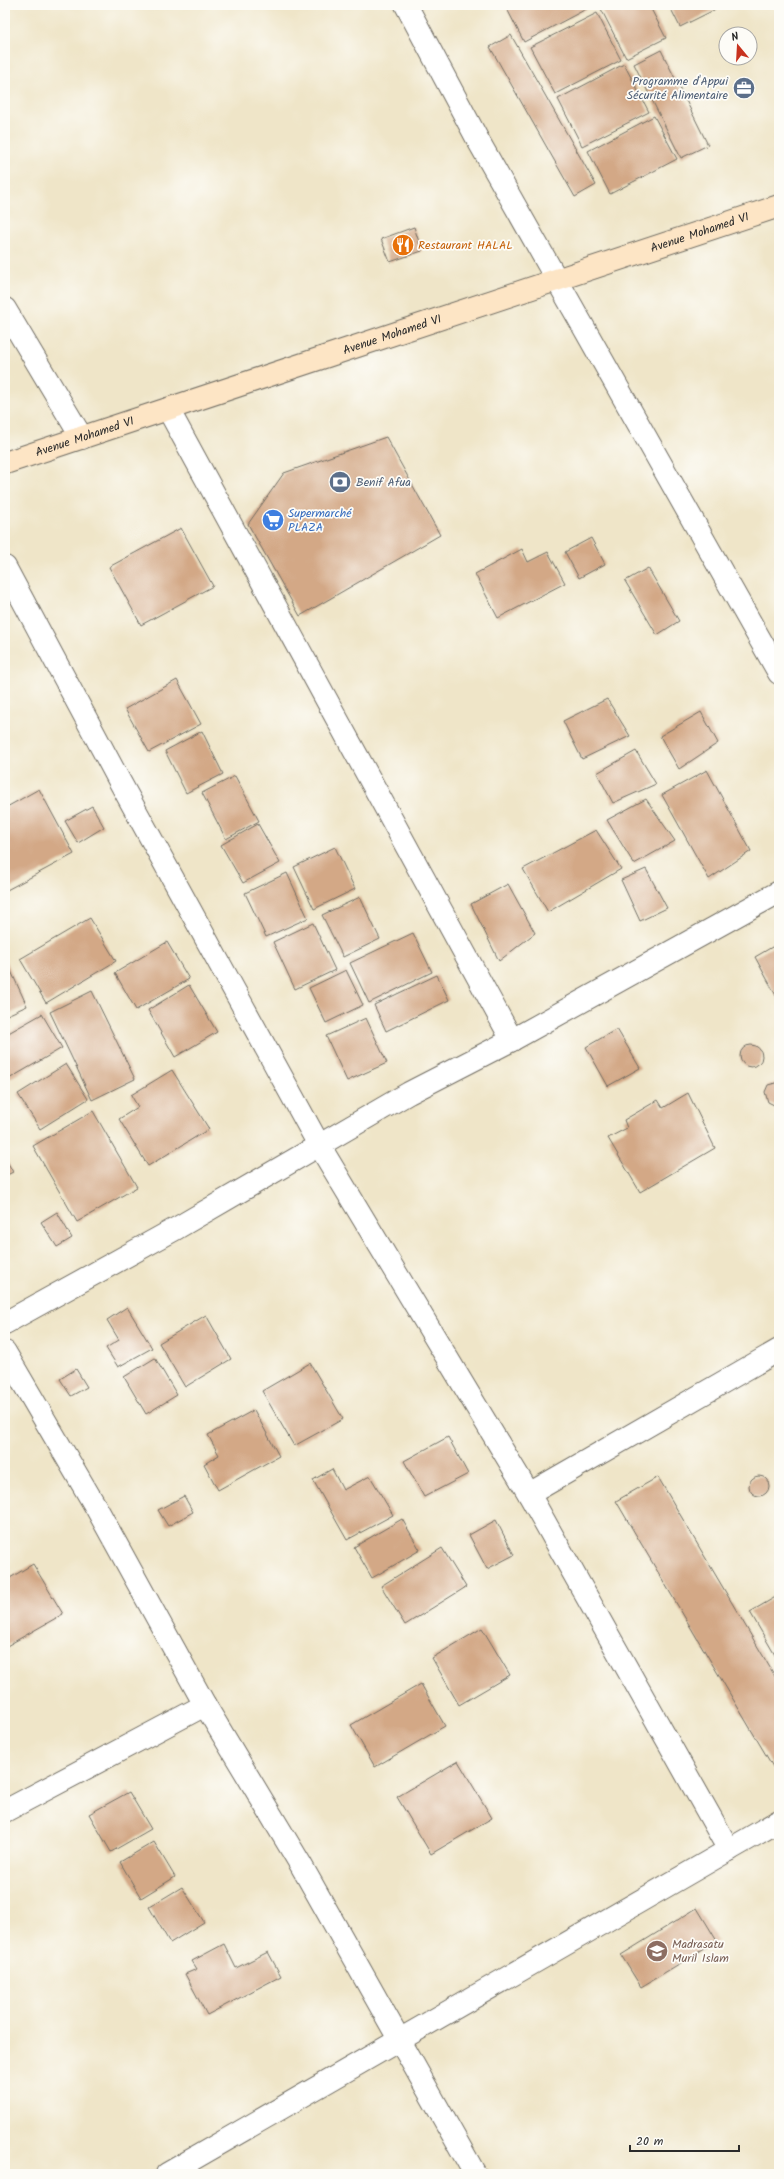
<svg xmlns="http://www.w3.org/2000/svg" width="784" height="2179" font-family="Kalam,sans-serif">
<rect width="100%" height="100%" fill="#fdfcf7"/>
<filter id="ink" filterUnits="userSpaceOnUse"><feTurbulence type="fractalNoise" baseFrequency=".025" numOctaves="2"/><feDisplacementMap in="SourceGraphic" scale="8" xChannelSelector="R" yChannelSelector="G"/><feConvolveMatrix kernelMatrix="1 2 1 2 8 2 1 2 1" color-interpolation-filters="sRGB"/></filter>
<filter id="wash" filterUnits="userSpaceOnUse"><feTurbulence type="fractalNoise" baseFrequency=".012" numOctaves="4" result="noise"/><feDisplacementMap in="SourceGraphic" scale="16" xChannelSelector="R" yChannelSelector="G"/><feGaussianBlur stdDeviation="0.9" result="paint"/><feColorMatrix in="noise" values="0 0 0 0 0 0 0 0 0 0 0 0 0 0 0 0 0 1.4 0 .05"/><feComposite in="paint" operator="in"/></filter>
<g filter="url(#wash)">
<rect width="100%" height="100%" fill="#efe5c8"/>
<g id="blocks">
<!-- building -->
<g fill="#d3a886">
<polygon points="505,5 589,5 590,7 524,42"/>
<polygon points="599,5 649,5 666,38 626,58"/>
<polygon points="669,5 719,5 720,7 680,27"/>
<polygon points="597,13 621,60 555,94 530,47"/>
<polygon points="511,35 596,185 575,197 490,47"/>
<polygon points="661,50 708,145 681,158 634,64"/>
<polygon points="624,64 649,112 582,146 558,99"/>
<polygon points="654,116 677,159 610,194 588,151"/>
<polygon points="414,227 422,251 390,262 381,239"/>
<polygon points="386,437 440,535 300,616 248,524 284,473"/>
<polygon points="181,528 213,586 141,625 109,567"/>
<polygon points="591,538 605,564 579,578 565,552"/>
<polygon points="522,549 528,562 548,552 565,583 498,618 475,574"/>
<polygon points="648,568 679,621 657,635 625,581"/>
<polygon points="177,680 201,724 149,752 125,709"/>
<polygon points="607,699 630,736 582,759 563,721"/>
<polygon points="701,712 718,743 679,769 660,736"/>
<polygon points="202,731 223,774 186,793 165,751"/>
<polygon points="636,751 656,784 613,803 597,773"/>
<polygon points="707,770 751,851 709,879 662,795"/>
<polygon points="235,776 259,821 226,839 202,793"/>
<polygon points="39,789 74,854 5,891 5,808"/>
<polygon points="646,799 675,841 634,864 607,820"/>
<polygon points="92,806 104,827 78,843 65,821"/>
<polygon points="258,824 280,863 243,883 221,845"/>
<polygon points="596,830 621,869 548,912 523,869"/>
<polygon points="335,847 355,889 314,909 294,867"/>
<polygon points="646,869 667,908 640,921 621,880"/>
<polygon points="287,873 308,918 266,937 245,893"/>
<polygon points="508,884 535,933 499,961 471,904"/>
<polygon points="360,897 380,939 343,957 322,915"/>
<polygon points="90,918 116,961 46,1003 20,959"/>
<polygon points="313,923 335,970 295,989 273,942"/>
<polygon points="413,933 432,972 369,1003 350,963"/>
<polygon points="167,942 189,979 136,1010 115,973"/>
<polygon points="779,943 779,1001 755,957"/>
<polygon points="5,958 27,1006 5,1016"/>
<polygon points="346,970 363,1005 326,1023 309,988"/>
<polygon points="437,975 449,1000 386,1031 374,1005"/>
<polygon points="189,985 217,1032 175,1057 148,1010"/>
<polygon points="92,991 135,1079 92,1100 50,1012"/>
<polygon points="42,1014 62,1048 7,1080 5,1077 5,1035"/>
<polygon points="366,1018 387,1063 347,1081 326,1036"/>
<polygon points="617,1029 640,1068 608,1086 586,1047"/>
<circle cx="751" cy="1056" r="11"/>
<polygon points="66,1064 88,1099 40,1129 18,1094"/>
<polygon points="172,1070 209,1129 148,1166 119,1119 138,1107 131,1095"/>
<polygon points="779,1082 779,1105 776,1106 768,1102 765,1092 768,1085"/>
<polygon points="688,1093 715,1148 640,1192 608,1138 627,1128 624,1120 658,1100 663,1108"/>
<polygon points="93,1111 137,1187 77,1222 33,1146"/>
<polygon points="5,1158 13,1172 5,1176"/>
<polygon points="57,1212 72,1238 57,1247 41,1222"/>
<polygon points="127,1307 152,1348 118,1367 106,1348 119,1340 107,1320"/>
<polygon points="206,1315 231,1359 185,1387 159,1343"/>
<polygon points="155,1358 177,1395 146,1414 124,1377"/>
<polygon points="310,1363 343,1419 294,1446 262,1391"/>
<polygon points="76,1369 87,1387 71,1396 60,1379"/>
<polygon points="254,1410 279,1456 218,1490 204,1464 219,1455 208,1435"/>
<polygon points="448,1437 468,1474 424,1497 404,1461"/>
<polygon points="332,1469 343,1490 370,1476 393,1515 347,1540 313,1480"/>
<circle cx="759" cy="1486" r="10"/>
<polygon points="658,1477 779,1683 779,1777 616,1501"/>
<polygon points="184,1496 193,1512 168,1526 158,1510"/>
<polygon points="402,1519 420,1550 372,1578 354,1547"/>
<polygon points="496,1520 514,1555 487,1569 469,1535"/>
<polygon points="442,1548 466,1587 405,1625 381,1586"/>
<polygon points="33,1564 63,1614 5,1647 5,1581"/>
<polygon points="779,1595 779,1662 750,1612"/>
<polygon points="482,1628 510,1675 459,1705 432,1658"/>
<polygon points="421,1684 445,1726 375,1767 351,1725"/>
<polygon points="458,1761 492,1818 431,1854 397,1797"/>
<polygon points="129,1792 151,1829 111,1852 89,1814"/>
<polygon points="154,1842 175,1877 141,1898 120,1862"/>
<polygon points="182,1887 204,1922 170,1943 149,1907"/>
<polygon points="697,1908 717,1941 641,1987 621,1955"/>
<polygon points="224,1944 236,1968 268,1952 281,1976 207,2015 185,1974 197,1969 192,1961"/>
</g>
</g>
</g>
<g filter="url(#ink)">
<use href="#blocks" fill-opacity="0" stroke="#706c62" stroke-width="1"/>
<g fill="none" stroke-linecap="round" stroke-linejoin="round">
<!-- street casing -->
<g stroke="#706c62" stroke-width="24">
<g id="street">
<polyline points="406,5 479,142 779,673"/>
<polyline points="5,309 82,438"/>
<polyline points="168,409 512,1040"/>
<polyline points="5,567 120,782 319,1145 529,1494 729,1850"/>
<polyline points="5,1323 177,1228 409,1093 512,1040 779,892"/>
<polyline points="5,1352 97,1509 205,1705 301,1865 475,2174"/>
<polyline points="529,1494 779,1350"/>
<polyline points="5,1811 205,1705"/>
<polyline points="167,2174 779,1821"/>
</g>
</g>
<!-- secondary casing -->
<g stroke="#706c62" stroke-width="24">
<g id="secondary">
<path id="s1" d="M5 463 779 206"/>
</g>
</g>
<!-- street -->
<use href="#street" stroke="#fff" stroke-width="22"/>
<!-- secondary -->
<use href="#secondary" stroke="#fde5c5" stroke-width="22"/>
</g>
</g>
<!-- icons -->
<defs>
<g id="office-disc" transform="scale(1.15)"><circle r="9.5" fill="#5c6f8a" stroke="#fdfcf7"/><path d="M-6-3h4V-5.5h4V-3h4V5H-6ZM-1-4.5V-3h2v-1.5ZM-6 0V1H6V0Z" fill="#fff"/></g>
<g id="restaurant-disc" transform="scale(1.15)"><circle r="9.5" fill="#e8710a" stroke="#fdfcf7"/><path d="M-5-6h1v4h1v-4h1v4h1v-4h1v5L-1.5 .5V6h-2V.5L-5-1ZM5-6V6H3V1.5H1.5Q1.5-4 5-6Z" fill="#fff"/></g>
<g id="bank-disc" transform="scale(1.15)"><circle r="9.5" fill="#5c6f8a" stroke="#fdfcf7"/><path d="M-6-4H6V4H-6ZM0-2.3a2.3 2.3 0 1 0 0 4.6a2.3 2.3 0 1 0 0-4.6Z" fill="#fff"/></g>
<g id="supermarket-disc" transform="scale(1.15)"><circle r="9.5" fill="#3f7fe0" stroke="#fdfcf7"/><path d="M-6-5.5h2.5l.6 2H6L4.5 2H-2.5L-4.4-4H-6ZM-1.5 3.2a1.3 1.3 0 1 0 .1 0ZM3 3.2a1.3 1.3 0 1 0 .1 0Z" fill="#fff"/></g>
<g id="school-disc" transform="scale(1.15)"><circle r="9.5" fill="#8d6e63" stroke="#fdfcf7"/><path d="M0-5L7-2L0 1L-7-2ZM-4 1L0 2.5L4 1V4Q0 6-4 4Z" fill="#fff"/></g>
</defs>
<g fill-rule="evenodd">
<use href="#office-disc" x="744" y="88"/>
<use href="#restaurant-disc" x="403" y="245"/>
<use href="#bank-disc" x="340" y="482"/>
<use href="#supermarket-disc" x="273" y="520"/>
<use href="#school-disc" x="657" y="1951"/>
</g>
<g text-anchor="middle" stroke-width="3.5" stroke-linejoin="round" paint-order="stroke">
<!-- service labels -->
<g font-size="12" fill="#4e5e75" stroke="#fdfcf7" text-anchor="end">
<text x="728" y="85">Programme d'Appui<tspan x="728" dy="14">Sécurité Alimentaire</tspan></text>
<text x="356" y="486" text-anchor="start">Benif Afua</text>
</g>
<!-- street labels -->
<g font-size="12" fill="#2b2b2b" stroke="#fdfcf7">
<text dy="4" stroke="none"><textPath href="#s1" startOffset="732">Avenue Mohamed VI</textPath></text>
<text dy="4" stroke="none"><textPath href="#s1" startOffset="408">Avenue Mohamed VI</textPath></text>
<text dy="4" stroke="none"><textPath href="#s1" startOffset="84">Avenue Mohamed VI</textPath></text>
</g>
<!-- food labels -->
<g font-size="12" fill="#c56008" stroke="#fdfcf7" text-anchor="start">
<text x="418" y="249">Restaurant HALAL</text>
</g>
<!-- shop labels -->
<g font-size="12" fill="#366cbe" stroke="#fdfcf7" text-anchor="start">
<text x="288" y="517">Supermarché<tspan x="288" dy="14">PLAZA</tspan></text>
</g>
<!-- education labels -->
<g font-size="12" fill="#785e54" stroke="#fdfcf7" text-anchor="start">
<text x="672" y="1948">Madrasatu<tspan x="672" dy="14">Muril Islam</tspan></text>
</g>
</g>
<!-- margin -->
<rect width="784" height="2179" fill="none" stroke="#fdfcf7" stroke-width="20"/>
<!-- north arrow -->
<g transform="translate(738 46) rotate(342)"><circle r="19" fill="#fdfcf7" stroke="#a9a8a5"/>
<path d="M0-3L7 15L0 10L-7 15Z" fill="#c8321e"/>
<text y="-6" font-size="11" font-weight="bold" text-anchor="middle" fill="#2b2b2b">N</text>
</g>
<!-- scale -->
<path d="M630 2145v6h109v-6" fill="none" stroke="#2b2b2b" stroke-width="2"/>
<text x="636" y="2145" font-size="12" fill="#2b2b2b" stroke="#fdfcf7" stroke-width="3" paint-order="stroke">20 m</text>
</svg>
